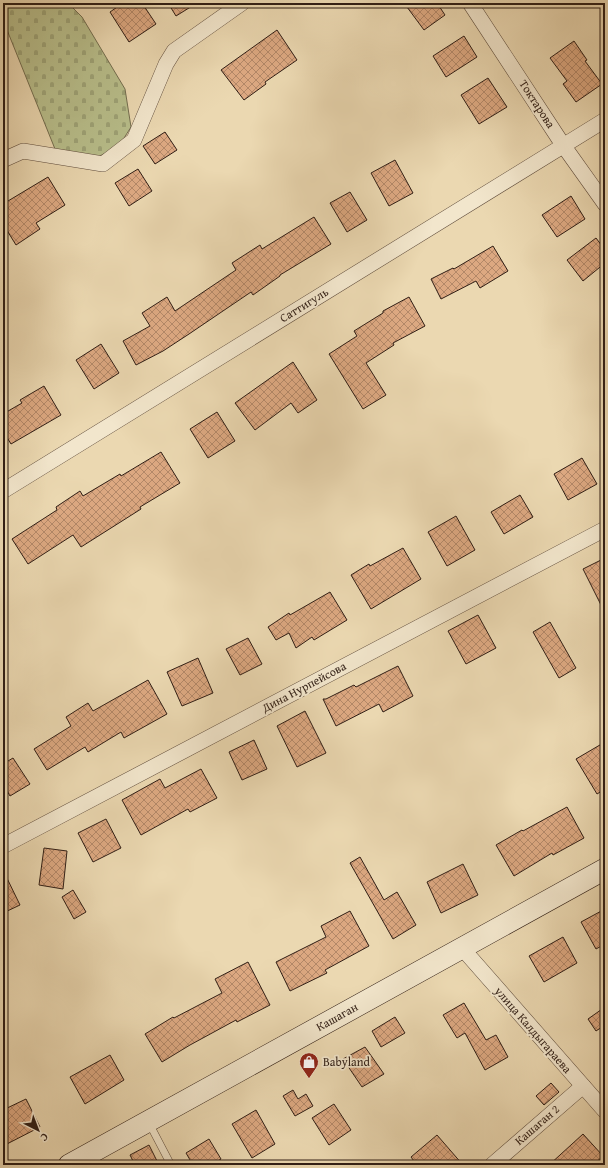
<svg xmlns="http://www.w3.org/2000/svg" width="608" height="1168" font-family="'Gentium Book Plus',serif">
<defs>
<pattern id="cemetery-stones" width="16" height="16" patternUnits="userSpaceOnUse"><rect width="16" height="16" fill="#b8be8b"/><path d="M2 7V4a2 2 0 0 1 4 0v3zM10 15v-3a2 2 0 0 1 4 0v3z" fill="#9ea377"/></pattern>
<pattern id="building-cross-hatch" width="8" height="8" patternUnits="userSpaceOnUse"><rect width="8" height="8" fill="#dca881"/><path d="M0 0l8 8M0 8l8-8" fill="none" stroke="#b38868"/></pattern>
</defs>
<rect width="100%" height="100%" fill="#ebd8b1"/>
<filter id="stains"><feTurbulence type="fractalNoise" baseFrequency=".005" numOctaves="4"/><feColorMatrix values="0 0 0 0 .2 0 0 0 0 .09 0 0 0 0 .02 0 0 0 .5 -.17"/></filter>
<radialGradient id="worn" r=".72"><stop offset=".6" stop-color="#630" stop-opacity="0"/><stop offset="1" stop-color="#630" stop-opacity=".3"/></radialGradient>
<!-- cemetery -->
<polygon fill="url(#cemetery-stones)" stroke="#746e50" points="3,3 68,3 82,17 125,89 131,127 119,146 96,158 55,149 3,20"/>
<!-- building -->
<g fill="url(#building-cross-hatch)" stroke="#301e15">
<polygon points="123,3 142,3 156,24 129,42 110,12"/>
<polygon points="168,3 197,3 176,16"/>
<polygon points="404,3 437,3 445,15 424,30"/>
<polygon points="277,30 297,60 265,82 266,84 244,100 221,70"/>
<polygon points="464,36 477,57 446,77 433,56"/>
<polygon points="574,41 587,60 585,61 602,84 576,102 563,84 567,81 550,58"/>
<polygon points="488,78 507,107 479,124 461,95"/>
<polygon points="165,132 177,150 155,164 143,146"/>
<polygon points="395,160 413,193 389,206 371,173"/>
<polygon points="138,169 152,191 129,206 115,183"/>
<polygon points="48,177 65,205 36,223 40,229 16,245 3,224 3,204"/>
<polygon points="350,192 367,220 347,232 330,203"/>
<polygon points="571,196 585,219 557,237 542,215"/>
<polygon points="314,217 331,244 280,275 280,276 253,295 251,292 189,334 163,351 136,365 123,341 150,326 142,313 167,297 175,311 236,270 232,263 260,245 262,249"/>
<polygon points="596,238 605,250 605,263 583,281 567,260"/>
<polygon points="493,246 508,271 480,288 476,281 441,299 431,279 453,268 454,269"/>
<polygon points="409,297 425,326 393,343 394,345 366,363 386,395 363,409 329,354 357,336 354,331 383,313 383,311"/>
<polygon points="101,344 119,373 94,389 76,360"/>
<polygon points="293,362 317,400 298,413 291,403 255,430 235,403"/>
<polygon points="44,386 61,415 11,444 3,431 3,414 22,403 20,400"/>
<polygon points="217,412 235,441 208,458 190,429"/>
<polygon points="161,452 180,483 140,507 141,509 81,547 73,535 28,564 12,539 57,510 56,507 80,491 83,496 120,474 121,476"/>
<polygon points="582,458 597,484 568,500 554,474"/>
<polygon points="520,495 533,517 504,534 491,512"/>
<polygon points="456,516 475,550 447,566 428,532"/>
<polygon points="403,548 421,579 371,609 351,575 369,564 370,566"/>
<polygon points="605,558 605,613 583,569"/>
<polygon points="330,592 347,620 314,640 312,637 296,648 289,633 276,640 268,627 289,613 290,615"/>
<polygon points="478,615 496,648 466,664 448,631"/>
<polygon points="550,622 576,668 559,678 533,632"/>
<polygon points="248,638 262,664 240,675 226,649"/>
<polygon points="198,658 213,693 182,706 167,672"/>
<polygon points="398,666 413,696 383,712 379,704 336,726 323,699 326,699 354,685 356,687"/>
<polygon points="148,680 167,714 124,738 121,732 88,752 85,747 47,770 34,749 71,726 66,717 88,703 93,711"/>
<polygon points="305,711 326,753 297,767 277,726"/>
<polygon points="254,740 267,769 242,780 229,752"/>
<polygon points="605,742 605,789 597,794 576,759"/>
<polygon points="13,758 30,784 10,796 3,784 3,764"/>
<polygon points="201,769 217,798 190,812 188,809 141,835 122,800 160,779 165,788"/>
<polygon points="567,807 584,838 553,855 552,853 514,876 496,845 522,830 523,831"/>
<polygon points="106,819 121,848 93,862 78,833"/>
<polygon points="44,848 67,851 63,889 39,885"/>
<polygon points="360,857 384,900 397,892 416,925 393,939 350,863"/>
<polygon points="463,864 478,895 441,913 427,882"/>
<polygon points="3,870 20,905 3,913"/>
<polygon points="73,890 86,912 74,919 62,897"/>
<polygon points="605,909 605,944 596,949 581,922"/>
<polygon points="350,911 369,946 325,970 327,973 290,991 276,962 326,937 321,926"/>
<polygon points="563,937 577,963 544,982 529,956"/>
<polygon points="248,962 270,1005 237,1022 236,1020 190,1045 162,1062 145,1034 173,1017 174,1018 222,993 215,979"/>
<polygon points="464,1003 486,1040 496,1035 508,1057 485,1070 465,1033 457,1038 443,1015"/>
<polygon points="605,1007 605,1025 596,1031 588,1019"/>
<polygon points="395,1017 405,1033 381,1047 372,1031"/>
<polygon points="365,1047 384,1074 362,1087 343,1059"/>
<polygon points="110,1055 124,1080 85,1104 70,1077"/>
<polygon points="551,1083 559,1092 544,1105 536,1096"/>
<polygon points="293,1090 298,1099 306,1094 313,1106 295,1116 283,1096"/>
<polygon points="26,1099 40,1127 3,1146 3,1110"/>
<polygon points="334,1104 351,1130 329,1145 312,1118"/>
<polygon points="256,1110 275,1144 252,1158 232,1124"/>
<polygon points="583,1134 603,1156 593,1165 549,1165"/>
<polygon points="437,1135 463,1165 417,1165 411,1157"/>
<polygon points="209,1139 221,1159 211,1165 193,1165 186,1153"/>
<polygon points="149,1145 159,1165 135,1165 130,1155"/>
</g>
<g fill="none" stroke-linecap="round" stroke-linejoin="round">
<!-- lane casing -->
<g stroke="#5f4c3c" stroke-width="8">
<polyline id="lane" points="149,1123 171,1165"/>
</g>
<!-- street casing -->
<g stroke="#5f4c3c" stroke-width="16">
<g id="street">
<polyline points="470,3 563,145 605,204"/>
<polyline points="3,160 23,151 103,164 134,140 166,64 174,51 242,3"/>
<polyline points="3,491 605,120"/>
<polyline points="3,846 605,529"/>
<polyline points="462,948 605,1111"/>
<polyline points="492,1165 583,1086"/>
</g>
</g>
<!-- secondary casing -->
<g stroke="#301e15" stroke-width="22">
<polyline id="secondary" points="69,1165 605,869"/>
</g>
<!-- lane -->
<use href="#lane" stroke="#f2e6cc" stroke-width="7"/>
<!-- street -->
<use href="#street" stroke="#f2e6cc" stroke-width="15"/>
<!-- secondary -->
<use href="#secondary" stroke="#f2e6cc" stroke-width="21"/>
</g>
<!-- icons -->
<defs>
<g id="shop-pin" transform="scale(1)"><path d="M0 17L-7.5 6A9.5 9.5 0 1 1 7.5 6Z" fill="#8f2418" stroke="#f2e6cc"/><path d="M-5-2.5h2.3a2.7 3.5 0 0 1 5.4 0H5L5.5 6h-11ZM-1.5-2.5h3a1.5 2.3 0 0 0-3 0Z" fill="#fff"/></g>
</defs>
<g fill-rule="evenodd">
<use href="#shop-pin" x="309" y="1062"/>
</g>
<g text-anchor="middle" stroke-width="3.5" stroke-linejoin="round" paint-order="stroke">
<!-- street labels -->
<g font-size="12" fill="#301e15" stroke="#f2e6cc">
<text transform="translate(537 104) rotate(57)" y="4">Токтарова</text>
<text transform="translate(304 305) rotate(-32)" y="4">Саттигуль</text>
<text transform="translate(304 687) rotate(-28)" y="4">Дина Нурпейсова</text>
<text transform="translate(337 1017) rotate(-29)" y="4">Кашаган</text>
<text transform="translate(533 1030) rotate(49)" y="4">улица Калдыгараева</text>
<text transform="translate(537 1125) rotate(-41)" y="4">Кашаган 2</text>
</g>
<!-- poi labels -->
<g font-size="12" fill="#301e15" stroke="#f2e6cc" text-anchor="start">
<text x="323" y="1066">Babyland</text>
</g>
</g>
<!-- margin -->
<rect width="608" height="1168" fill="none" stroke="#ebd8b1" stroke-width="16"/>
<rect x="4" y="4" width="600" height="1160" fill="none" stroke="#301e15" stroke-width="2"/>
<rect x="8" y="8" width="592" height="1152" fill="none" stroke="#301e15"/>
<!-- north arrow -->
<g transform="translate(38 1130) rotate(138)" stroke="#f2e6cc" stroke-width="3" paint-order="stroke">
<path d="M0-3L7 15L0 10L-7 15Z" fill="#301e15"/>
<text y="-6" font-size="11" font-weight="bold" text-anchor="middle" fill="#301e15">С</text>
</g>
<rect width="100%" height="100%" filter="url(#stains)"/>
<rect width="100%" height="100%" fill="url(#worn)"/>
</svg>
